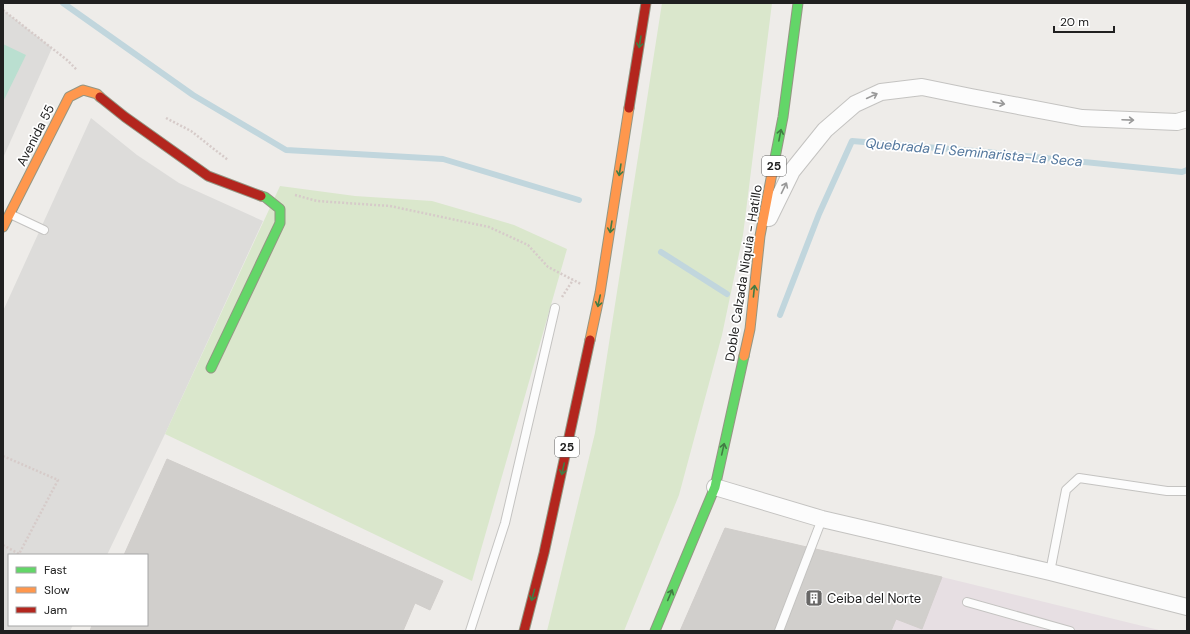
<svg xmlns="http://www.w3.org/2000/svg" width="1190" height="634" font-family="'DM Sans',sans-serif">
<rect width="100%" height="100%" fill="#eeece9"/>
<!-- residential -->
<g fill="#dddcda">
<polygon points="3,10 52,48 3,158"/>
<polygon points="91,118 137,155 179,183 263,221 165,434 107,555 9,555 9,625 73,625 70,631 3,631 3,311"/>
</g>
<!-- industrial -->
<polygon fill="#e7dfe3" points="942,577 1163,631 891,631 896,619 922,629"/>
<!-- grass -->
<g fill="#dae7cc">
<polygon points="662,3 772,3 743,235 722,335 679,495 624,631 547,631 595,433"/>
<polygon points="280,186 355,196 432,201 514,225 567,249 472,581 165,434"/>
</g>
<!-- pitch -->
<polygon fill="#badfd0" points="3,44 26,55 3,102"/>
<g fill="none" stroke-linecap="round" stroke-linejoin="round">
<!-- stream -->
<g stroke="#c1d6dd" stroke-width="6">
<polyline points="63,3 193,95 286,150 443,159 579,200"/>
<polyline points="661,252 727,294"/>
<polyline points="780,315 819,214 852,141 987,152 1182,172 1187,170"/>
</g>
</g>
<!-- building -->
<g fill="#d1cfcc" stroke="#d1cecb">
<polygon points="167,459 443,581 430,610 415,603 403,631 90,631 92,625 147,625 147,555 124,555"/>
<polygon points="725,528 811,548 942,577 922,629 896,619 891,631 680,631"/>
</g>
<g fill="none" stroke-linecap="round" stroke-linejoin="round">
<!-- lane casing -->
<g stroke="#c4c3c1" stroke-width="10">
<g id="lane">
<polyline points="10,214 44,230"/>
<polyline points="1050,572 1066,490 1079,478 1167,491 1187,491"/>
<polyline points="967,602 1070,631"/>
<polyline points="470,631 505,523 555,308"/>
<polyline points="779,631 822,519"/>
</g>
</g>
<!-- street casing -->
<g stroke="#c4c3c1" stroke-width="18">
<g id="street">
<polyline points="769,218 792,171 825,130 855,104 881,92 922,87 971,97 1082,118 1177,122 1187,119"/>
<polyline points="715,487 822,519 1050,572 1187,607"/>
</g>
</g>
<!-- fast casing -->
<g stroke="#949683" stroke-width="11">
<g id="fast">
<polyline points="774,163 783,117 798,3"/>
<polyline points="211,368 280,223 280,209 265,197 261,196"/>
<polyline points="655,631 715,487 744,356"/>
</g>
</g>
<!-- slow casing -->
<g stroke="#949683" stroke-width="11">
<g id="slow">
<polyline points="3,227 69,97 83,90 97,94 100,97"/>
<polyline points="590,340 600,293 629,108"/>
<polyline points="744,356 750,329 760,236 774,163"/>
</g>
</g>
<!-- jam casing -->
<g stroke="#949683" stroke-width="11">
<g id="jam">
<polyline points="100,97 125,117 208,176 261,196"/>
<polyline points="629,108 646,3"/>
<polyline points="524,631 544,553 590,340"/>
</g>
</g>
<!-- path -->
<g stroke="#d6cbc9" stroke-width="2.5" stroke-dasharray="2 2" stroke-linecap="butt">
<polyline points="3,10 67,60 77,70"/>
<polyline points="166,118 191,131 228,160"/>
<polyline points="295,195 317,201 390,206 489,227 528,245 548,267 581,284"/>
<polyline points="562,297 573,280"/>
<polyline points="3,456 58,480 19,554 3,545"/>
</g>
<!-- lane -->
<use href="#lane" stroke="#fcfcfc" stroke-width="8"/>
<!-- street -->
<use href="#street" stroke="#fcfcfc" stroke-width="16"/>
<!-- fast -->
<use href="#fast" stroke="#63d668" stroke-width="9"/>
<!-- slow -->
<use href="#slow" stroke="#ff974d" stroke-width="9"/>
<!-- jam -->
<use href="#jam" stroke="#b3261e" stroke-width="9"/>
</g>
<!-- one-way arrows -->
<defs><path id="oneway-shaft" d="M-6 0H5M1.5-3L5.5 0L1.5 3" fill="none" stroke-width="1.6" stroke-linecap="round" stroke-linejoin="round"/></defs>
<g stroke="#427b44">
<use href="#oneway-shaft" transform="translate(640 42) rotate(99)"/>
<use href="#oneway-shaft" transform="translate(780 135) rotate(-79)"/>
<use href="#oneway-shaft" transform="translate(620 170) rotate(99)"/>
<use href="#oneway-shaft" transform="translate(611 227) rotate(99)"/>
<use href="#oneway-shaft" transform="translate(754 291) rotate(-84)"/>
<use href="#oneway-shaft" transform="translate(599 301) rotate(102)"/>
<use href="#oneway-shaft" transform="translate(723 449) rotate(-77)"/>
<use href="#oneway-shaft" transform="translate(563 469) rotate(102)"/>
<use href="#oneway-shaft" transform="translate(533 595) rotate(105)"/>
<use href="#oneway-shaft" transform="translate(670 595) rotate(-67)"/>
</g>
<g stroke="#999">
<use href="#oneway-shaft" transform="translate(872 96) rotate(-25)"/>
<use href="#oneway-shaft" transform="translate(999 103) rotate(11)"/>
<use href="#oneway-shaft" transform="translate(1128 120) rotate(2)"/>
<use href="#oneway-shaft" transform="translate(784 188) rotate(-64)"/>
</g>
<!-- icons -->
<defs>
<g id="building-square" transform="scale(0.9)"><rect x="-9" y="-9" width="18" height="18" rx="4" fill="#686766" stroke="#fff"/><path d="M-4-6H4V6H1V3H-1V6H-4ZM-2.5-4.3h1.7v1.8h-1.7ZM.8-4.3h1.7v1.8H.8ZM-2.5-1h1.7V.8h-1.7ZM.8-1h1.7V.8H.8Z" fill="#fff"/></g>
</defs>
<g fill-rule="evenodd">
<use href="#building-square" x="814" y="598"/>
</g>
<g text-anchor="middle" stroke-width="3.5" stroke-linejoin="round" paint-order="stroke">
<!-- shield labels -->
<g fill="#fff" stroke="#636363" stroke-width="1">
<rect x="762" y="156" width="24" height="20" rx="3"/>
<rect x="555" y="437" width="24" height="20" rx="3"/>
</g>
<g font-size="12" font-weight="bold" fill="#202020">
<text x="774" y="170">25</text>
<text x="567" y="451">25</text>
</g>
<!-- street labels -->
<g font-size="13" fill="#202020" stroke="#fff">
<text transform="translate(35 135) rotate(-63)" y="5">Avenida 55</text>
<text transform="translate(743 273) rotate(-81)" y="5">Doble Calzada Niquia - Hatillo</text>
</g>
<!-- poi labels -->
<g font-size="13" fill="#202020" stroke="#fff" text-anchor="start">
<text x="827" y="603">Ceiba del Norte</text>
</g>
<!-- water labels -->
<g font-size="14" font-style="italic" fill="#54789e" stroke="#fff">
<text transform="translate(974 152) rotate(5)" y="5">Quebrada El Seminarista-La Seca</text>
</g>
</g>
<!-- border -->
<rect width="1190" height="634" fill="none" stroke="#202020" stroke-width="8"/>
<!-- legend -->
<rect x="8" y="554" width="140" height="72" fill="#ffffff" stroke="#a6a6a6"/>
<rect x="16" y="567" width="20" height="6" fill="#63d668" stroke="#a6a6a6"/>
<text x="44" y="574" font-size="12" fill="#202020">Fast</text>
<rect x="16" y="587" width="20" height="6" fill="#ff974d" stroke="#a6a6a6"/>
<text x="44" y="594" font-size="12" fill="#202020">Slow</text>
<rect x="16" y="607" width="20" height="6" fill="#b3261e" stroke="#a6a6a6"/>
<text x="44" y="614" font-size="12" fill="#202020">Jam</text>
<!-- scale -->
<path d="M1054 26v6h60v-6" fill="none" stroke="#202020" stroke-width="2"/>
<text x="1060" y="26" font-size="12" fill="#202020" stroke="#ffffff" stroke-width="3" paint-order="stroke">20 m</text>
</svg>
